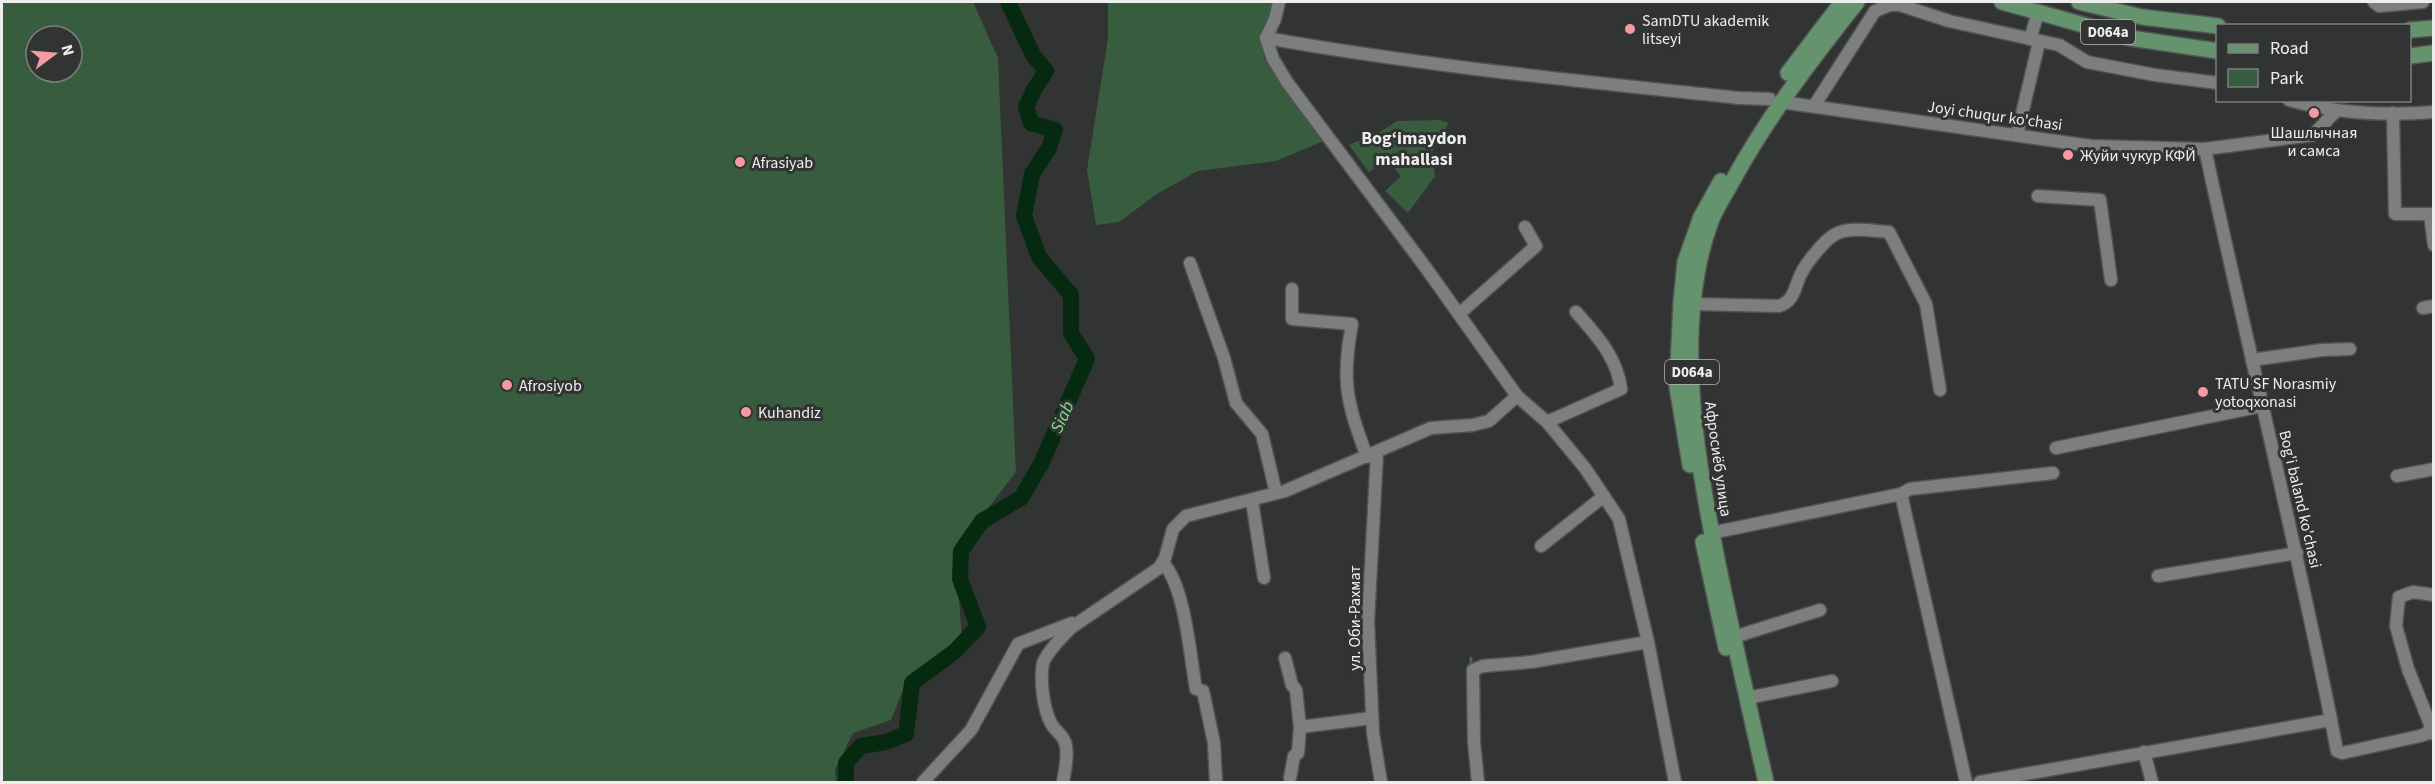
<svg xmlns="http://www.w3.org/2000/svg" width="2435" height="784" font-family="'Source Sans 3',sans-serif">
<rect width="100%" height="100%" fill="#323433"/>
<!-- green -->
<g fill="#385c3e" fill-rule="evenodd">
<path d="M2 2H973L998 58 1016 472 955 551 962 638 909 675 891 720 853 733 835 770 836 782H2ZM36 36H72V72H36Z"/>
<polygon points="1108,2 1274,2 1268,22 1264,58 1324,141 1276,161 1198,171 1157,194 1119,222 1096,225 1087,170 1108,38"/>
<polygon points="1440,120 1449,123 1432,152 1435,176 1408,213 1385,191 1401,176 1387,159 1369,172 1349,145 1380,132 1397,121"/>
</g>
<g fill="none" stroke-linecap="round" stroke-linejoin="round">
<!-- stream -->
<polyline stroke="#4b6552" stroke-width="3" points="1471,658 1471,667"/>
<!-- river -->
<polyline stroke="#052a0f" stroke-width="16" points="846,782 846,763 861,746 886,742 906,734 912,683 954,652 978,627 960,579 961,551 982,521 1021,498 1041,464 1087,359 1071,333 1071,295 1039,257 1024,216 1032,174 1049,148 1055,130 1031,123 1026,107 1034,90 1046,71 1033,55 1008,2"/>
<!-- minor casing -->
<g stroke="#515351" stroke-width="15">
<g id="minor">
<polyline points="1279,2 1275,19 1266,38 1273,59 1287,82 1426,268 1517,396 1547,422 1585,468 1619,519 1648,642 1675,782"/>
<polyline points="2374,2 2379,6 2423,2"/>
<path d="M1266 38C1422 66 1581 81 1739 98L1770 99"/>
<polyline points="2030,39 2038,13"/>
<path d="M2289 100C2335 113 2386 116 2434 112"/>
<polyline points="1781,102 2091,146 2205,149 2313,135 2337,110"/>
<polyline points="1814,106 1875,11 1890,5 1900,5 1949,21 2059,45 2087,62 2155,75 2218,83"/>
<polyline points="2393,113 2395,214 2430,214 2434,245"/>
<polyline points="2017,135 2039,42"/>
<polyline points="2038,196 2100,200 2111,280"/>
<polyline points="1190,263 1224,358 1236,403 1262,434 1276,493"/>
<path d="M1292 289V319L1352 324C1341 382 1347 403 1367 457"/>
<path d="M1693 304 1779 306C1795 301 1794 287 1801 274 1806 263 1824 241 1834 235 1848 226 1873 231 1889 232L1926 304 1940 390"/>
<polyline points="2423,308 2434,306"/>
<polyline points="1459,314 1536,246 1525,227"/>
<polyline points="2252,360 2322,350 2350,349"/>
<path d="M1547 422 1621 389C1617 357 1597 336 1576 312"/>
<polyline points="2056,448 2262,406"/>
<polyline points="1377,453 1368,622 1373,733 1381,782"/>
<polyline points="2397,476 2434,469"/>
<polyline points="1901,494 1966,782"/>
<polyline points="1252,501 1264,578"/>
<polyline points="1711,533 1901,494 1910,489 2053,473"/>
<polyline points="1541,546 1604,496"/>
<path d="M1163 563C1185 586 1190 656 1196 689L1203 691 1214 743 1216 782"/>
<polyline points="2158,576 2297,553"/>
<polyline points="2434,595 2413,592 2399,597 2396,626 2408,669 2434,734"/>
<polyline points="1734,637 1820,610"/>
<polyline points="1285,658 1292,685 1296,690 1300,727 1372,718"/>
<polyline points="1747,698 1832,681"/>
<polyline points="2331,720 2337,751 2342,753 2420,736 2426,734 2430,729"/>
<polyline points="2144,752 2152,782"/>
<polyline points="1290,778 1294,756 1298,753 1300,727"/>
<polyline points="923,782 971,730 1018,644 1072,623"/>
<path d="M1063 782C1065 770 1068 758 1066 746 1064 734 1055 732 1051 723 1043 709 1040 679 1043 663 1046 654 1064 634 1072 627L1159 568 1165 558 1173 529 1186 516 1285 491 1431 428 1473 425 1489 421 1517 396"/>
<polyline points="1478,782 1474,742 1473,670 1483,666 1531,662 1648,642"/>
<path d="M1980 782 2331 720C2293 529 2246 340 2205 149"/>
</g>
</g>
<!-- major casing -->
<g stroke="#515351" stroke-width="18">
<g id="major">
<polyline points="2002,2 2130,38 2218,51"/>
<polyline points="2079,2 2142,17 2218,26"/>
<polyline points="2410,30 2434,28"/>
<polyline points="2410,56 2434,53"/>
<polyline points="1788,73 1842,2"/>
<polyline points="1690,465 1677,387 1681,302 1685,262 1701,217 1721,181"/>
<polyline points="1703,542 1726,648"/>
<path d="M1766 782C1751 716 1736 650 1722 583 1699 473 1671 333 1710 224 1715 209 1725 195 1733 180 1768 116 1812 59 1857 2"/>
</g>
</g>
<!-- minor -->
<use href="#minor" stroke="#7c7f7d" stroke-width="12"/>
<!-- major -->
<use href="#major" stroke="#65936e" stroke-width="15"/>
</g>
<!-- markers -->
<g fill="#f49aa4" stroke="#323433" stroke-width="2">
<circle cx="1630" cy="29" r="6"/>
<circle cx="2314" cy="113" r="6"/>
<circle cx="2068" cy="155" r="6"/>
<circle cx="740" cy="162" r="6"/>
<circle cx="507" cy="385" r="6"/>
<circle cx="2203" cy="392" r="6"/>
<circle cx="746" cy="412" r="6"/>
</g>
<g text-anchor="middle" stroke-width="6" stroke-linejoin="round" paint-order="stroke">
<!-- shield labels -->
<g fill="#323433" stroke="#b5b6b5" stroke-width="1.5">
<rect x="2081" y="20" width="54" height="24" rx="4.5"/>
<rect x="1665" y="360" width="54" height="24" rx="4.5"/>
</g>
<g font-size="15" font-weight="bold" fill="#edeeed">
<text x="2108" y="37">D064a</text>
<text x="1692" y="377">D064a</text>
</g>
<!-- poi labels -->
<g font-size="16" fill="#edeeed" stroke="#323433" text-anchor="start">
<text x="1642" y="26">SamDTU akademik<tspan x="1642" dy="18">litseyi</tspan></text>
<text x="2314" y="138" text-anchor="middle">Шашлычная<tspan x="2314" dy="18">и самса</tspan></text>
<text x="2080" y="161">Жуйи чукур КФЙ</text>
<text x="752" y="168">Afrasiyab</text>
<text x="2215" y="389">TATU SF Norasmiy<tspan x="2215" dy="18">yotoqxonasi</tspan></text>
<text x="519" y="391">Afrosiyob</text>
<text x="758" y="418">Kuhandiz</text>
</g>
<!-- street labels -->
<g font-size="16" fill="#edeeed" stroke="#323433">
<text transform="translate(1995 115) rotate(8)" y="6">Joyi chuqur ko'chasi</text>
<text transform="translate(1719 459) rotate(82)" y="6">Афросиёб улица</text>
<text transform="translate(2301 499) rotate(77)" y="6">Bog'i baland ko'chasi</text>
<text transform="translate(1354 618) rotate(-90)" y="6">ул. Оби-Рахмат</text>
</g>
<!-- neighbourhood labels -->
<g font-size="18" font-weight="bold" fill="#edeeed" stroke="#323433">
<text x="1414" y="144">Bog‘imaydon<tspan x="1414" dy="21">mahallasi</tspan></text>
</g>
<!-- water labels -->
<g font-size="18" font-style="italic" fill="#80db91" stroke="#323433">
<text transform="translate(1062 417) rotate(-66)" y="6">Siab</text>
</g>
</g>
<!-- border -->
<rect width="2435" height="784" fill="none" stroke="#edeeed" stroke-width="6"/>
<!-- legend -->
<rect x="2216" y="24" width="195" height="78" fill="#323433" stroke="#7d7e7d" stroke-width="1.5"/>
<rect x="2228" y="44" width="30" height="9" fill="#65936e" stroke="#7d7e7d" stroke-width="1.5"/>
<text x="2270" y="54" font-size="18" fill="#edeeed">Road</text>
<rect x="2228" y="69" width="30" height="18" fill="#385c3e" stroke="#7d7e7d" stroke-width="1.5"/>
<text x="2270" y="84" font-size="18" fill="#edeeed">Park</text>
<!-- north arrow -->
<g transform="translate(54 54) rotate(74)"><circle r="28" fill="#323433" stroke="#7d7e7d" stroke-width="1.5"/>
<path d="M0-4.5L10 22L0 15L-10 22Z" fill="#f49aa4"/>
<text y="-9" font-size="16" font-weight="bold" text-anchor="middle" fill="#edeeed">N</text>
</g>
</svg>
